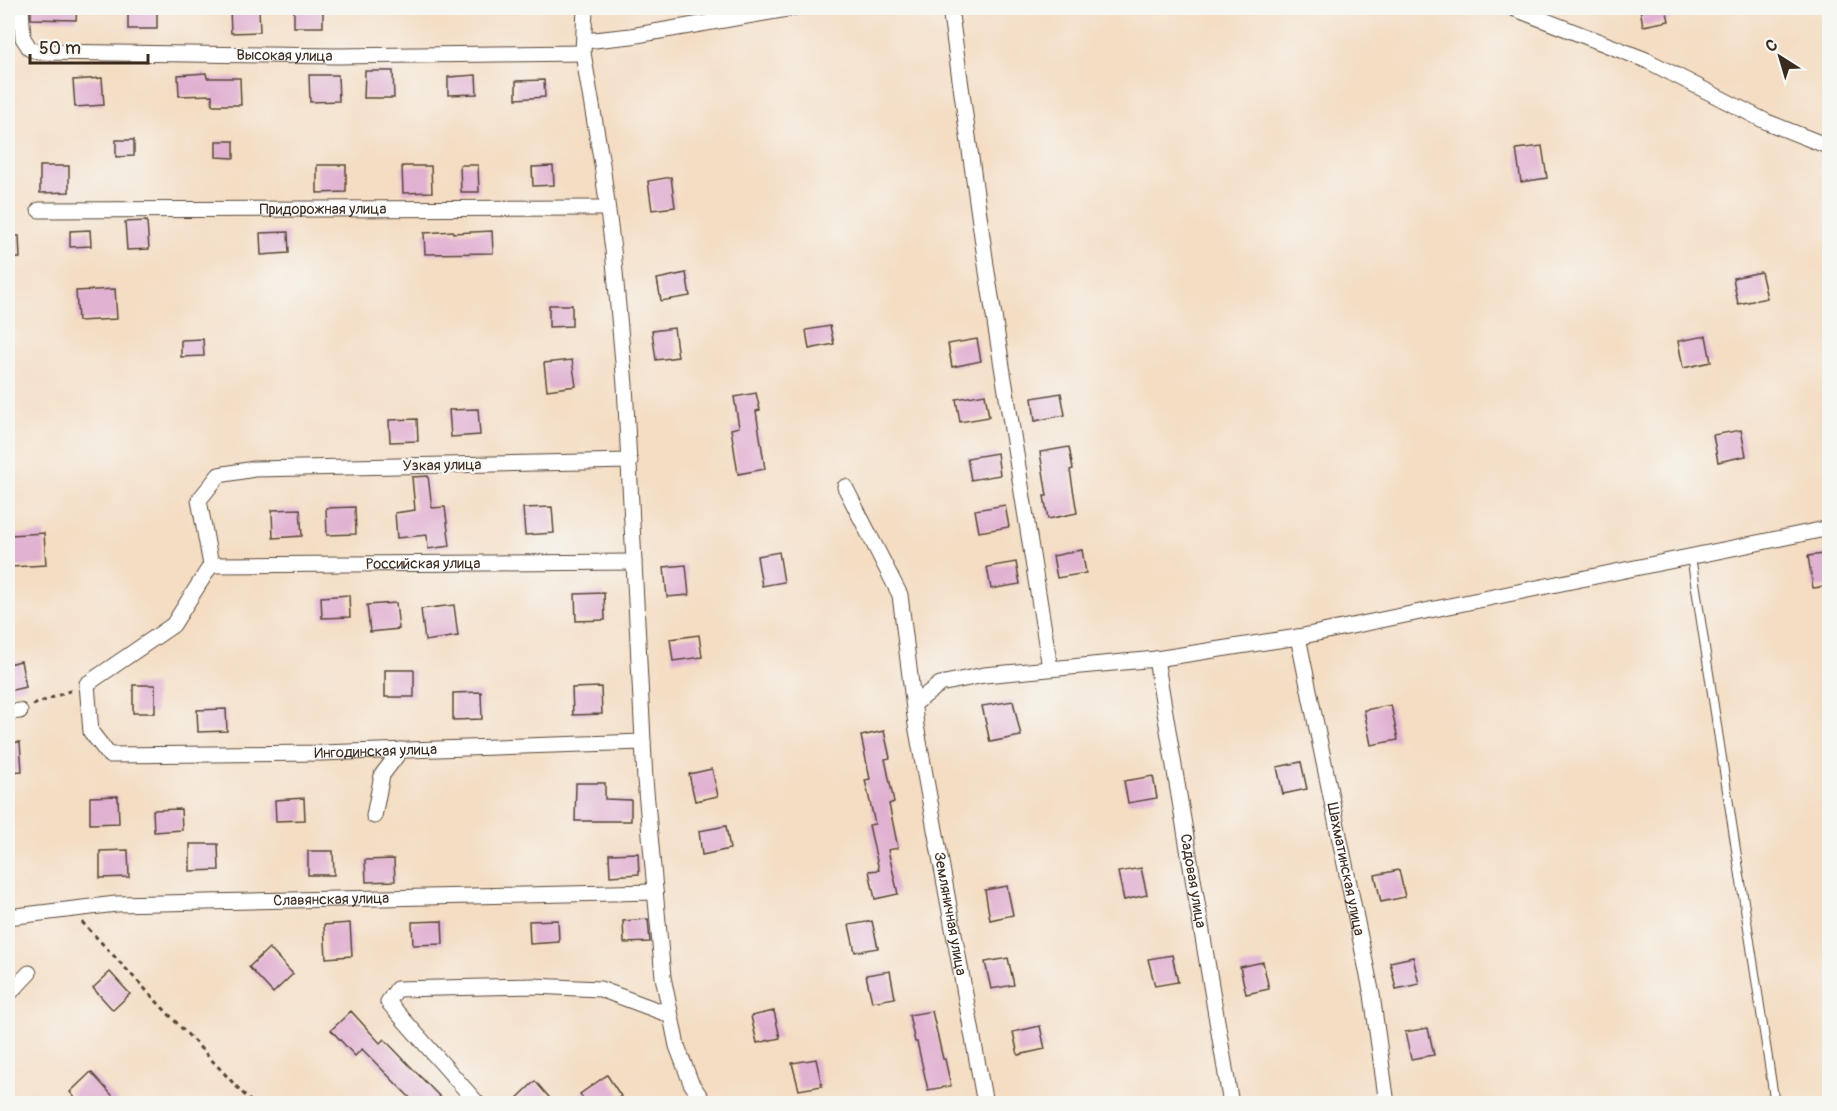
<svg xmlns="http://www.w3.org/2000/svg" width="1837" height="1111" font-family="Pangolin,sans-serif">
<rect width="100%" height="100%" fill="#f6f6f2"/>
<filter id="ink" filterUnits="userSpaceOnUse"><feTurbulence type="fractalNoise" baseFrequency=".0167" numOctaves="2"/><feDisplacementMap in="SourceGraphic" scale="12" xChannelSelector="R" yChannelSelector="G"/><feConvolveMatrix kernelMatrix="1 2 1 2 8 2 1 2 1" color-interpolation-filters="sRGB"/></filter>
<filter id="wash" filterUnits="userSpaceOnUse"><feTurbulence type="fractalNoise" baseFrequency=".008" numOctaves="4" result="noise"/><feDisplacementMap in="SourceGraphic" scale="24" xChannelSelector="R" yChannelSelector="G"/><feGaussianBlur stdDeviation="1.35" result="paint"/><feColorMatrix in="noise" values="0 0 0 0 0 0 0 0 0 0 0 0 0 0 0 0 0 1.4 0 .05"/><feComposite in="paint" operator="in"/></filter>
<g filter="url(#wash)">
<rect width="100%" height="100%" fill="#f4ddc3"/>
<g id="blocks">
<!-- building -->
<g fill="#e1b1d1">
<polygon points="31,8 77,8 76,20 31,19"/>
<rect x="128" y="8" width="29" height="21"/>
<polygon points="230,8 259,8 260,32 231,33"/>
<rect x="294" y="8" width="29" height="19"/>
<polygon points="1640,8 1666,8 1669,21 1643,26"/>
<polygon points="365,71 393,71 394,98 364,98"/>
<polygon points="206,73 207,78 240,78 241,105 212,105 212,95 179,96 178,75"/>
<polygon points="309,75 338,75 339,101 310,102"/>
<polygon points="476,75 477,94 448,95 448,77"/>
<polygon points="102,78 104,105 75,107 73,80"/>
<polygon points="544,80 545,97 516,99 516,81"/>
<polygon points="116,140 134,140 134,156 116,157"/>
<polygon points="216,141 234,141 234,158 216,157"/>
<polygon points="1542,146 1547,178 1521,182 1516,149"/>
<polygon points="317,165 346,165 346,192 317,193"/>
<polygon points="460,165 478,165 479,192 461,192"/>
<polygon points="40,166 69,166 69,192 40,193"/>
<polygon points="402,166 431,166 432,192 403,193"/>
<polygon points="553,166 554,185 533,186 532,167"/>
<polygon points="671,177 675,207 652,210 648,181"/>
<polygon points="147,221 149,249 127,250 125,222"/>
<polygon points="90,230 91,246 70,247 70,231"/>
<polygon points="453,231 453,233 492,231 493,253 425,254 424,233"/>
<polygon points="288,232 289,253 261,255 260,233"/>
<polygon points="8,236 19,236 20,258 8,258"/>
<polygon points="1761,272 1767,298 1738,304 1733,278"/>
<polygon points="686,273 690,296 661,301 657,279"/>
<polygon points="115,289 117,319 78,321 76,291"/>
<polygon points="549,305 572,305 572,326 549,327"/>
<polygon points="830,326 834,344 809,349 806,330"/>
<polygon points="674,328 678,357 656,360 652,331"/>
<polygon points="1706,336 1711,362 1683,368 1678,341"/>
<polygon points="203,339 204,356 181,357 181,340"/>
<polygon points="977,339 981,361 952,367 948,344"/>
<polygon points="572,360 576,386 547,390 544,363"/>
<polygon points="756,393 760,410 756,411 765,469 738,474 731,429 739,427 734,397"/>
<polygon points="1061,393 1065,415 1035,421 1032,398"/>
<polygon points="985,394 989,417 960,422 956,399"/>
<polygon points="478,409 480,435 451,437 449,410"/>
<polygon points="417,419 418,441 390,442 389,420"/>
<polygon points="1741,430 1746,456 1718,462 1713,435"/>
<polygon points="1069,447 1073,469 1070,470 1077,513 1048,519 1044,496 1047,496 1040,452"/>
<polygon points="997,453 1000,475 971,480 967,458"/>
<polygon points="428,476 432,508 445,507 450,546 428,549 427,535 397,538 395,513 415,510 412,477"/>
<polygon points="1005,505 1009,527 979,532 975,510"/>
<polygon points="355,507 356,534 327,535 326,508"/>
<polygon points="552,507 554,533 525,535 523,508"/>
<polygon points="300,509 302,536 273,538 272,510"/>
<polygon points="44,533 46,565 11,567 10,535"/>
<polygon points="1082,550 1086,573 1057,578 1053,556"/>
<polygon points="779,552 784,582 762,586 757,556"/>
<polygon points="1830,553 1830,586 1813,588 1808,556"/>
<polygon points="1016,562 1020,584 991,589 987,567"/>
<polygon points="686,565 689,595 667,597 664,567"/>
<polygon points="604,593 605,620 576,621 575,594"/>
<polygon points="349,595 350,617 322,618 321,597"/>
<polygon points="396,603 399,629 370,632 367,605"/>
<polygon points="454,605 458,636 425,641 421,609"/>
<polygon points="699,635 702,657 673,661 670,639"/>
<polygon points="21,661 26,687 8,691 8,664"/>
<rect x="385" y="670" width="29" height="27"/>
<rect x="133" y="685" width="22" height="28"/>
<polygon points="601,687 602,714 573,715 572,688"/>
<polygon points="481,692 482,719 453,720 453,693"/>
<polygon points="1013,701 1021,736 990,742 982,706"/>
<polygon points="1391,705 1398,740 1371,745 1364,710"/>
<polygon points="226,709 227,731 198,732 197,710"/>
<polygon points="884,731 890,758 885,759 894,802 889,804 898,848 888,850 898,894 875,899 869,871 879,870 869,825 875,824 865,780 870,779 861,736"/>
<polygon points="20,742 22,771 8,772 8,743"/>
<polygon points="1301,762 1307,789 1283,794 1277,767"/>
<polygon points="712,769 718,796 695,801 689,774"/>
<polygon points="1153,776 1157,798 1128,803 1124,781"/>
<polygon points="576,783 605,783 605,799 631,800 631,821 575,821"/>
<polygon points="118,796 119,823 90,824 90,797"/>
<polygon points="304,798 305,820 276,821 275,800"/>
<polygon points="181,809 182,830 154,832 153,810"/>
<polygon points="726,826 730,849 702,855 699,831"/>
<polygon points="190,844 218,844 219,870 190,871"/>
<polygon points="128,850 129,877 100,878 100,851"/>
<polygon points="308,851 333,851 334,875 308,875"/>
<polygon points="638,853 639,874 610,876 609,854"/>
<polygon points="394,859 395,881 366,882 365,860"/>
<polygon points="1141,868 1147,895 1124,900 1118,872"/>
<polygon points="1399,870 1405,897 1381,902 1375,875"/>
<polygon points="1007,886 1013,915 990,920 985,890"/>
<polygon points="648,919 650,942 624,943 623,921"/>
<polygon points="558,920 559,942 530,944 529,921"/>
<polygon points="442,921 443,944 413,945 412,922"/>
<polygon points="872,921 878,948 855,952 849,925"/>
<polygon points="350,923 352,956 326,958 324,925"/>
<polygon points="269,948 293,974 273,993 249,967"/>
<polygon points="1172,955 1178,982 1155,986 1148,959"/>
<polygon points="1413,957 1419,984 1396,989 1390,962"/>
<polygon points="1008,958 1014,985 991,989 985,962"/>
<polygon points="1263,962 1269,989 1246,994 1240,967"/>
<polygon points="890,971 895,998 872,1002 866,975"/>
<polygon points="110,972 130,994 113,1010 93,988"/>
<polygon points="351,1011 380,1043 384,1039 441,1098 435,1104 416,1104 362,1049 355,1056 331,1030"/>
<polygon points="774,1011 780,1038 757,1043 751,1016"/>
<polygon points="932,1011 943,1059 945,1059 951,1086 928,1090 917,1042 915,1042 909,1015"/>
<polygon points="1040,1026 1045,1049 1018,1055 1013,1032"/>
<polygon points="1428,1028 1434,1055 1411,1059 1405,1032"/>
<polygon points="816,1059 822,1086 799,1090 792,1063"/>
<polygon points="91,1072 120,1104 80,1104 70,1092"/>
<polygon points="607,1075 621,1096 611,1104 587,1104 580,1094"/>
<polygon points="535,1081 555,1104 511,1104"/>
</g>
</g>
</g>
<g filter="url(#ink)">
<use href="#blocks" fill-opacity="0" stroke="#574537" stroke-width="1.5"/>
<g fill="none" stroke-linecap="round" stroke-linejoin="round">
<!-- service casing -->
<g stroke="#574537" stroke-width="10">
<polyline id="service" points="1691,556 1775,1104"/>
</g>
<!-- minor casing -->
<g stroke="#574537" stroke-width="17">
<g id="minor">
<path id="s1" d="M21 8 23 38 30 49 40 52 336 56 583 53"/>
<polyline points="585,8 583,53 602,164 613,250 625,385 645,780 663,977 677,1046 691,1083 705,1104"/>
<polyline points="950,8 987,272 1050,668"/>
<polyline points="1513,8 1646,60 1767,122 1830,147"/>
<polyline points="585,41 631,36 793,8"/>
<path id="s2" d="M39 210 607 208"/>
<path id="s3" d="M630 461 254 469 219 475 199 500 211 565 173 625 87 684 91 732 109 755 321 753 643 742"/>
<path id="s4" d="M845 487 900 595 916 725 985 1104"/>
<path id="s5" d="M211 565 634 562"/>
<path id="s6" d="M1298 637 1372 995 1387 1104"/>
<path id="s7" d="M1156 659 1231 1104"/>
<polyline points="914,704 940,684 984,675 1156,659 1298,637 1830,528"/>
<polyline points="8,712 20,711"/>
<polyline points="374,816 382,775 401,750"/>
<path id="s8" d="M8 917 116 904 655 892"/>
<polyline points="8,995 29,973"/>
<polyline points="478,1104 388,1002 397,989 533,986 600,989 670,1015"/>
</g>
</g>
<!-- path -->
<g stroke="#574537" stroke-width="3" stroke-dasharray="4.5 4.5" stroke-linecap="butt">
<polyline points="33,705 72,690"/>
<polyline points="82,922 253,1104"/>
</g>
<!-- service -->
<use href="#service" stroke="#fff" stroke-width="8"/>
<!-- minor -->
<use href="#minor" stroke="#fff" stroke-width="15"/>
</g>
</g>
<g text-anchor="middle" stroke-width="5" stroke-linejoin="round" paint-order="stroke">
<!-- street labels -->
<g font-size="15" fill="#3b2a1e" stroke="#f6f6f2">
<text dy="5" stroke="none"><textPath href="#s1" startOffset="298">Высокая улица</textPath></text>
<text dy="5" stroke="none"><textPath href="#s2" startOffset="284">Придорожная улица</textPath></text>
<text transform="translate(442 465) rotate(-1)" y="5">Узкая улица</text>
<text dy="5" stroke="none"><textPath href="#s5" startOffset="212">Российская улица</textPath></text>
<text dy="5" stroke="none"><textPath href="#s3" startOffset="1029">Ингодинская улица</textPath></text>
<text dy="5" stroke="none"><textPath href="#s6" startOffset="237">Шахматинская улица</textPath></text>
<text dy="5" stroke="none"><textPath href="#s7" startOffset="225">Садовая улица</textPath></text>
<text dy="5" stroke="none"><textPath href="#s8" startOffset="324">Славянская улица</textPath></text>
<text dy="5" stroke="none"><textPath href="#s4" startOffset="444">Земляничная улица</textPath></text>
</g>
</g>
<!-- margin -->
<rect width="1837" height="1111" fill="none" stroke="#f6f6f2" stroke-width="30"/>
<!-- north arrow -->
<g transform="translate(1780 57) rotate(323)" stroke="#f6f6f2" stroke-width="4.5" paint-order="stroke">
<path d="M0-4.5L10 22L0 15L-10 22Z" fill="#3b2a1e"/>
<text y="-9" font-size="16" font-weight="bold" text-anchor="middle" fill="#3b2a1e">С</text>
</g>
<!-- scale -->
<path d="M30 54v9h118v-9" fill="none" stroke="#3b2a1e" stroke-width="3"/>
<text x="39" y="54" font-size="18" fill="#3b2a1e" stroke="#f6f6f2" stroke-width="4.5" paint-order="stroke">50 m</text>
</svg>
